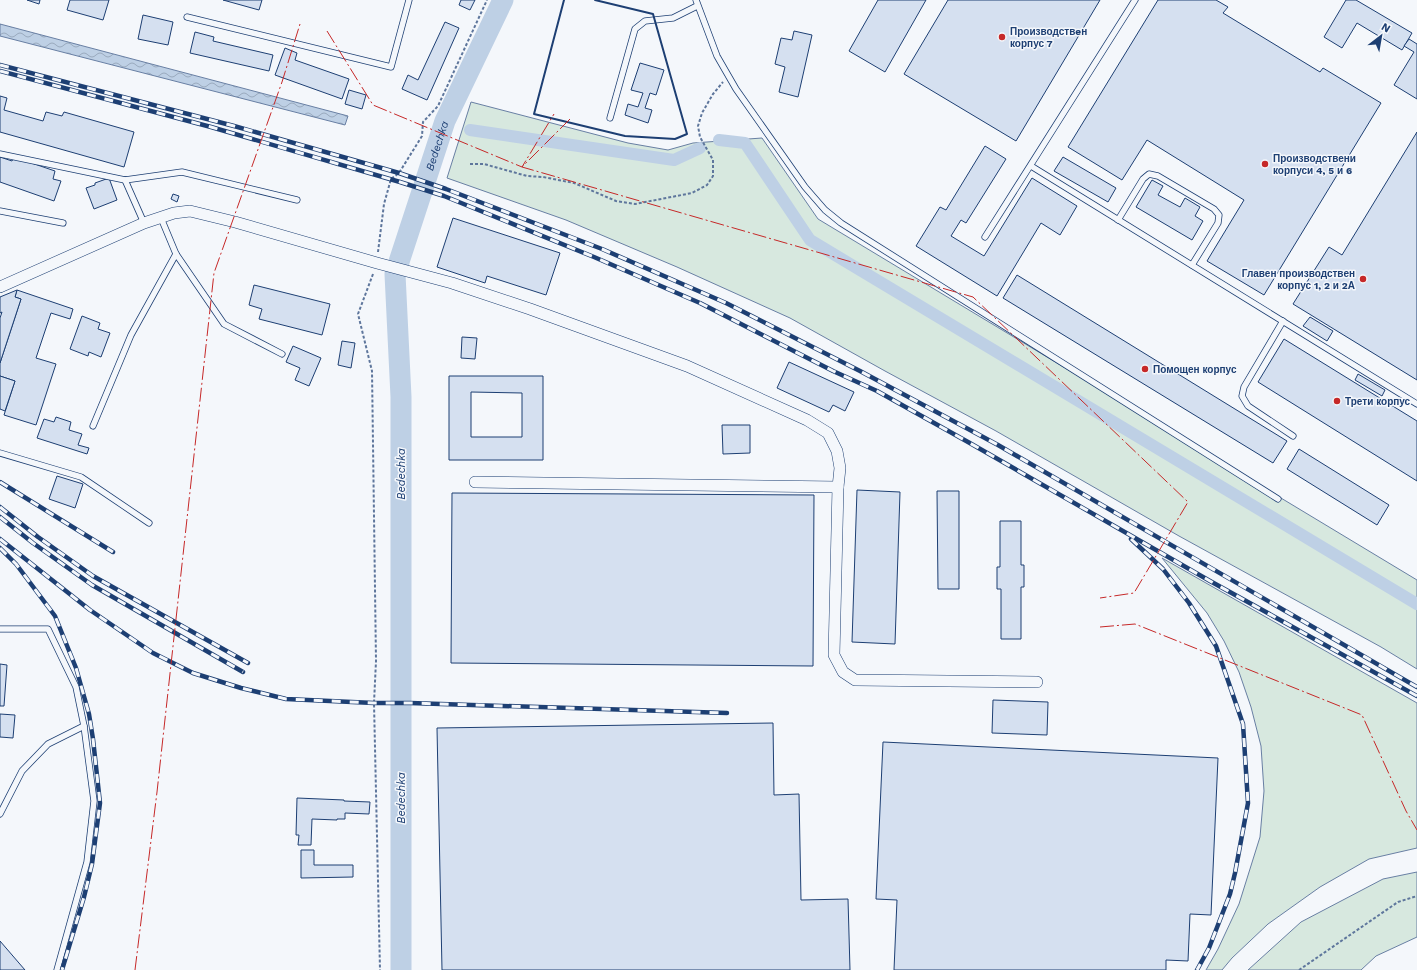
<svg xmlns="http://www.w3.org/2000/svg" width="1417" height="970" font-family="'Work Sans',sans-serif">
<defs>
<pattern id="water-waves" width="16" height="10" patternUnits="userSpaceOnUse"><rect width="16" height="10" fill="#bed0e5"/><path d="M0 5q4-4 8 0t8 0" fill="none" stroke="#9aaabe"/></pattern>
</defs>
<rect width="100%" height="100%" fill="#f4f7fb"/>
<!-- grass -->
<g fill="#d7e8df" stroke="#687fa3">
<polygon points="471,102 628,143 668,150 693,143 762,138 818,219 1417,580 1417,669 1381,647 1179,536 996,431 885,371 790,318 677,267 566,220 447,178"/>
<polygon points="1162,558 1417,703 1417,848 1369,859 1320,887 1268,924 1232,958 1222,970 1206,970 1218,949 1239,904 1260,837 1264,791 1261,746 1251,707 1239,672 1224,641 1207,613"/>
<polygon points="1417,872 1417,937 1376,956 1361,970 1248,970 1301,922 1383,879"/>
</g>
<!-- water -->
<polygon fill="url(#water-waves)" stroke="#687fa3" points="0,24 348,116 345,125 0,36"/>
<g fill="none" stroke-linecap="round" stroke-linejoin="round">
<!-- canal -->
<g stroke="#bed0e5" stroke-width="12">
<polyline points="470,130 674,160 700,148"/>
<polyline points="719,140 745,143 810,240 1417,604"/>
</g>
<!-- river -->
<path stroke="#bed0e5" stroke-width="21" id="s1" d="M401 970V397L395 274 445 121 503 0"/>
</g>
<!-- building -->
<g fill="#d5e0f0" stroke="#1d3f73" fill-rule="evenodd">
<polygon points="27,0 40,0 39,4"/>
<polygon points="70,0 109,0 103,20 67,10"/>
<polygon points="223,0 262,0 259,10"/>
<polygon points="461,0 475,0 470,10 459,5"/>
<polygon points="878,0 926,0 885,72 849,51"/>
<polygon points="948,0 1100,0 1016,141 904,74"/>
<polygon points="1158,0 1216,0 1228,7 1223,13 1320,72 1323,68 1381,103 1264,295 1207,261 1244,200 1147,140 1122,180 1068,147"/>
<polygon points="1346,0 1356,0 1412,33 1402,50 1357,23 1342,48 1324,37"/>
<polygon points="143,15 173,22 168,45 138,39"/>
<polygon points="445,22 459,28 427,100 402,89 408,75 418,80"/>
<polygon points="794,31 812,35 798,97 779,92 785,67 775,64 781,38 792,40"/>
<polygon points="195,32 214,37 213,41 273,55 269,71 190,53"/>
<polygon points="1409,39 1417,44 1417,99 1394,85 1414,52 1404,46"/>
<polygon points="285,48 297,53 295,60 349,79 342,99 275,75"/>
<polygon points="640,63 664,70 656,95 650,93 645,108 652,110 648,123 625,115 628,104 638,107 643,93 631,90"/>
<polygon points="349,90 366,95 362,109 345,104"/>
<polygon points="0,96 7,98 4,110 43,121 46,112 62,116 64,112 134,132 124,167 0,132"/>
<polygon points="1417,132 1417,380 1293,304 1329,247 1342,255"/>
<polygon points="985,146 1006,159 966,223 961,220 951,236 984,256 1032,178 1077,206 1060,235 1041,223 997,296 916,246 940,207 946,210"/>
<polygon points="0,157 12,161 14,157 55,171 53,179 61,181 54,201 0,182"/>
<polygon points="1063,157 1116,188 1108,202 1054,171"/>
<polygon points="109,178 117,200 94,209 86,188 95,185 95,183"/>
<polygon points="1152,180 1163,186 1158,195 1180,207 1185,198 1200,207 1195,216 1203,221 1192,240 1136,207"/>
<polygon points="173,194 179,196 177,202 171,199"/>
<polygon points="453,218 560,253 546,295 487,276 485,283 437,267"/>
<polygon points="1017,275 1287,441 1273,463 1003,298"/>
<polygon points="254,285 330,304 322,335 259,319 262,309 249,305"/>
<polygon points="17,290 73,309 70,319 51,313 36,358 56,364 36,425 4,415 15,381 0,376 0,363 21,299 15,297"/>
<polygon points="17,290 15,297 21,299 0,363 0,318 2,312 0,313 0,297"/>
<polygon points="82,316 100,323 98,329 110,333 101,357 89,352 88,356 70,349"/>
<polygon points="1310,317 1333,331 1327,341 1303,326"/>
<polygon points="462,337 477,338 475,359 461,358"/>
<polygon points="1284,339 1417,421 1417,481 1258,382"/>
<polygon points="342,341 355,343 351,368 338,365"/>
<polygon points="293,346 321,358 309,386 295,380 300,368 286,362"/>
<polygon points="789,362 854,392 845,411 833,405 829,412 777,388"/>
<polygon points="1358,374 1385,390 1382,396 1355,380"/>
<polygon points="0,376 15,381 5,411 0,409"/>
<path d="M449 376H543V460H449ZM471 392 522 393V437H471Z"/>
<polygon points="56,417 71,422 69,430 82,434 78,445 89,448 87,454 37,438 44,419 54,422"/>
<polygon points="722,425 750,425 750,453 723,454"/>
<polygon points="1299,449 1389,505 1377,525 1287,469"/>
<polygon points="57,476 83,484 75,508 49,499"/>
<polygon points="857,490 900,492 895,644 852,642"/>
<polygon points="937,491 959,491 959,589 938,589"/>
<polygon points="452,493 814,495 813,666 451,663"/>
<polygon points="1000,521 1021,521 1021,565 1024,565 1024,587 1021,587 1021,639 1001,639 1001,589 997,589 997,567 1000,567"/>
<polygon points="0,664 7,665 4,706 0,706"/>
<polygon points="993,700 1048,702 1047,735 992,733"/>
<polygon points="0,714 15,715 13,738 0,737"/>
<polygon points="773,723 774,795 799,794 801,900 848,899 850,970 442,970 437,728"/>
<polygon points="883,742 1218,758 1211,915 1190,914 1188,961 1166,960 1166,970 894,970 897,900 876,899"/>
<polygon points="297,798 344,800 344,801 370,802 369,814 345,813 345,819 337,819 337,820 312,819 311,845 298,845 299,835 296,835"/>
<polygon points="301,850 314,850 314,865 353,865 353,877 301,878"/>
<polygon points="0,941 25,970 0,970"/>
</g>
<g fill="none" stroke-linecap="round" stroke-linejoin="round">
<!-- lane casing -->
<g stroke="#1d3f73" stroke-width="7">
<g id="lane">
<polyline points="696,0 717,56 736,89 805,187 825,210 841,223 1278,499"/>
<polyline points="187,17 391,67 409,0"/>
<polyline points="610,118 635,29 645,21 673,18 697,6"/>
<polyline points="0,154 125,180 182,172 297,200"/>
<polyline points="1031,166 1417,404"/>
<polyline points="125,180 144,223"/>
<polyline points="0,211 63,223"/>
<polyline points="161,218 176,254 224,324 282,354"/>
<polyline points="1118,220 1143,179 1149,174 1158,176 1214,209 1219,215 1218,223 1192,265"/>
<polyline points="985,237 1135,0"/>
<polyline points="1283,321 1244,387 1242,396 1248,406 1293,436"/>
<polyline points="93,426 131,335 176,254"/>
<polyline points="0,453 81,477 149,523"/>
<polyline points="0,629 48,629 76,687 84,726 94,801 87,862 57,970"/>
<polyline points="0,814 22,771 48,744 84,726"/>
</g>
</g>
<!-- street casing -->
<g stroke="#1d3f73" stroke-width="12">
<g id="street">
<polyline points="0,287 144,223 174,213 190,211 235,222 377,263 452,283 530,309 687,366 807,420 828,433 837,451 840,468 838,487 834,655 843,672 855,680 1037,682"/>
<polyline points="475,482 838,487"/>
</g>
</g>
<!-- path -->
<g stroke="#5e769c" stroke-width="2" stroke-dasharray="3 2" stroke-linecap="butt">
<polyline points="470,164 484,164 527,176 543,177 574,183 616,201 635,204 692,193 707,185 713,176 713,160 700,137 698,126 702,113 713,94 723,82"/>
<polyline points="378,252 384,204 391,179 399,173 422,136 423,122 438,106 487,0"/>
<polyline points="373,274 358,314 372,371 376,661 374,703 380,970"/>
<polyline points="1299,970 1398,902 1417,896"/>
</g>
<!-- lane -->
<use href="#lane" stroke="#f4f7fb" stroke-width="5.5"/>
<!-- street -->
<use href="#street" stroke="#f4f7fb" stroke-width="11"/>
<!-- rail casing -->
<g stroke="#1d3f73" stroke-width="4.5">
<g id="rail">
<polyline points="0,65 234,126 399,173 446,189 602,249 726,303 860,371 998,445 1417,687"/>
<polyline points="0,71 211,127 400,182 444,196 594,257 700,303 833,371 877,391 968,442 1210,581 1417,696"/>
<polyline points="0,482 113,552"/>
<polyline points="0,507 38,537 93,576 248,663"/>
<polyline points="0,517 33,543 92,585 243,672"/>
<polyline points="0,539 90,610 153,653 193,673 241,688 286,699 374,703 410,703 727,713"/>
<polyline points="1131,539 1163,569 1189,603 1216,646 1243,724 1248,803 1235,873 1230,894 1209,948 1197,970"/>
<polyline points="0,548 16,564 55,616 76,668 89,714 93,739 100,803 92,864 84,897 62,970"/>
</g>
</g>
<!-- rail -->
<use href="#rail" stroke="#f4f7fb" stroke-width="3" stroke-dasharray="9" stroke-linecap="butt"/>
<!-- wall -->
<polyline stroke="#1d3f73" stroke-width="2" points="564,0 534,114 625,136 675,139 687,134 653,14 595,0"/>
<!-- power -->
<g stroke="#c62828" stroke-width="1" stroke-dasharray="14 3 2 3" stroke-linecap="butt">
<polyline points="327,31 373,105 522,167 554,114"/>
<polyline points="570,119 522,167 973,297 1188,502 1134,593 1100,598"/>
<polyline points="1100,627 1135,624 1362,715 1406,811 1417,830"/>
<polyline points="135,970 157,792 214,273 282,82 300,24"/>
</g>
</g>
<!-- markers -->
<g fill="#c62828" stroke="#f4f7fb" stroke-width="1.5">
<circle cx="1002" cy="37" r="4"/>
<circle cx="1265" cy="164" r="4"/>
<circle cx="1363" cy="279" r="4"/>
<circle cx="1145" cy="369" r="4"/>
<circle cx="1337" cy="401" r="4"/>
</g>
<g text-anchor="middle" stroke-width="3" stroke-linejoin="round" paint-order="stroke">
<!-- poi labels -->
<g font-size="10" font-weight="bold" fill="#1d3f73" stroke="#f4f7fb" text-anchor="start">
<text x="1010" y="35">Производствeн<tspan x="1010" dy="12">корпус 7</tspan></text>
<text x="1273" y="162">Производствени<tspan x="1273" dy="12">корпуси 4, 5 и 6</tspan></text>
<text x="1355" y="277" text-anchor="end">Главен производствен<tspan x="1355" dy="12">корпус 1, 2 и 2А</tspan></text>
<text x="1153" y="373">Помощен корпус</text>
<text x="1345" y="405">Трети корпус</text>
</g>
<!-- water labels -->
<g font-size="11" font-style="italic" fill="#1d3f73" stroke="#f4f7fb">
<text dy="4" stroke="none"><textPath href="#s1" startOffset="831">Bedechka</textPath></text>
<text transform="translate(401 474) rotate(-90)" y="4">Bedechka</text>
<text transform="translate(401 798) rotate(-90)" y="4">Bedechka</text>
</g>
</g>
<!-- north arrow -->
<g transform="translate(1381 36) rotate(31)" stroke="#f4f7fb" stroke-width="3" paint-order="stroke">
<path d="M0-3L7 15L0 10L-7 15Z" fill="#1d3f73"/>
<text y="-6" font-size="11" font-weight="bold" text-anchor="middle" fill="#1d3f73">N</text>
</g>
</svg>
